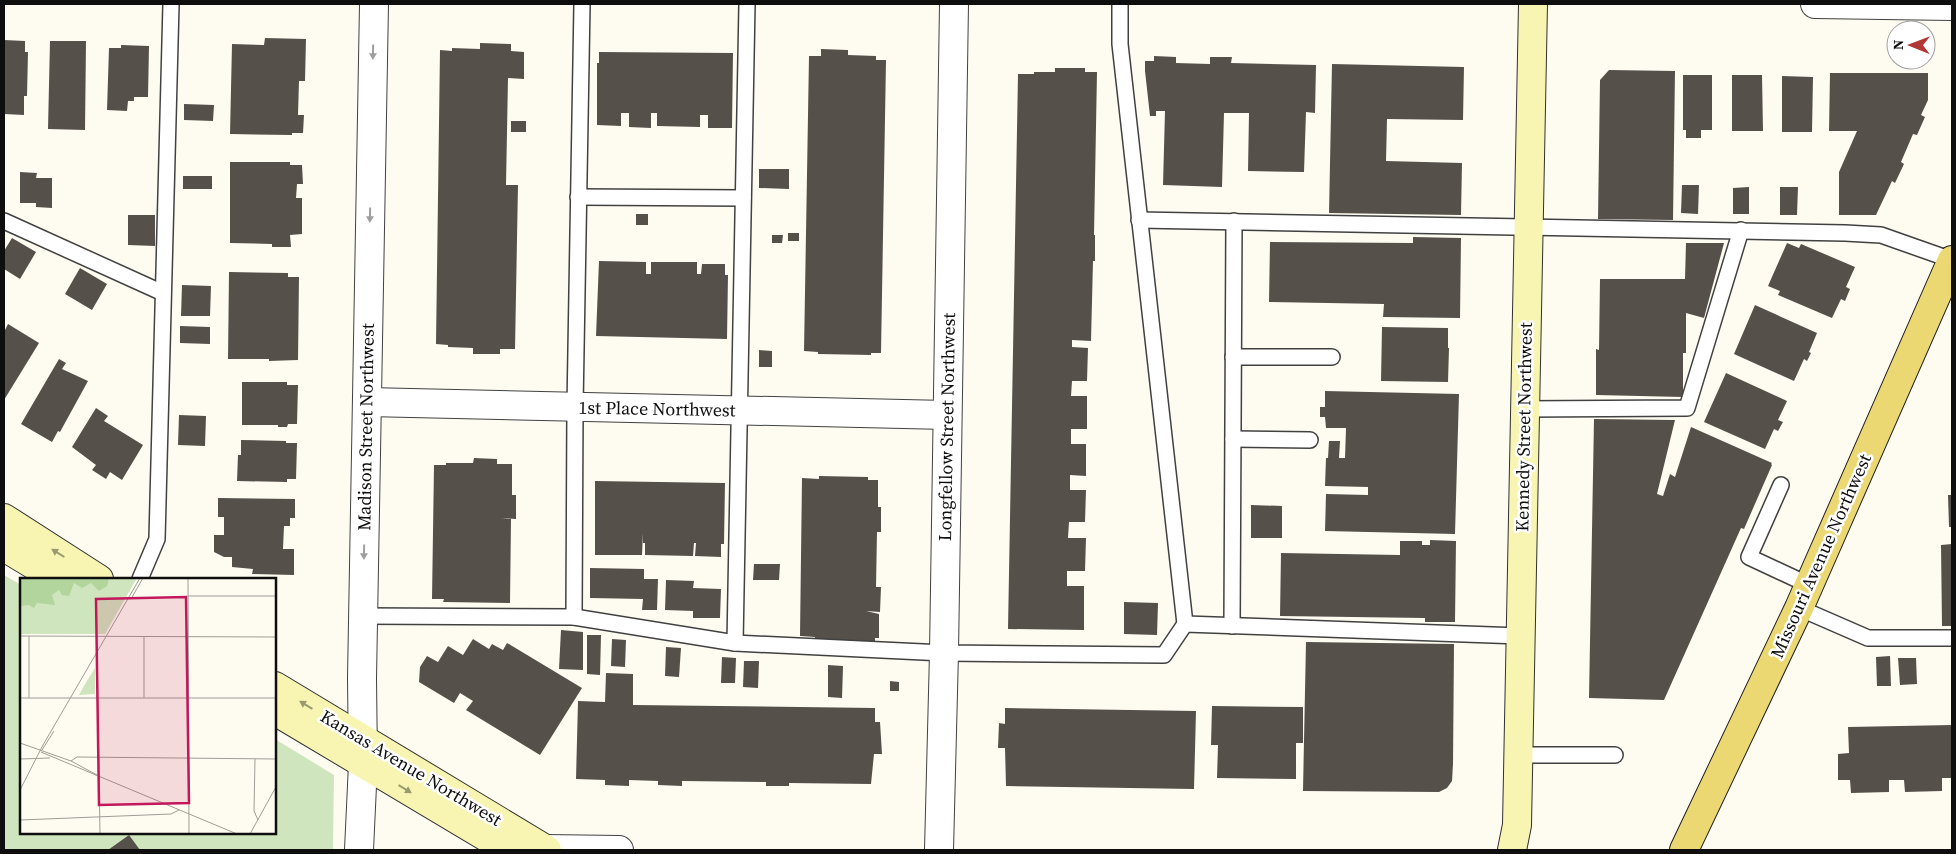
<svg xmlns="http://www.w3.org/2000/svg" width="1956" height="854" font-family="'Source Serif 4',serif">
<rect width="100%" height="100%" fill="#fefcf1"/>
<!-- green -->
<polygon fill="#cfe5bd" points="4,575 21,585 21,833 275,833 275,739 334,775 333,850 4,850"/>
<!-- building -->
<g fill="#56504b">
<polygon points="265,38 306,39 305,81 299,81 298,115 304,115 303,133 292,133 292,135 230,134 232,44 264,45"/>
<polygon points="4,40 25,41 25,52 28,52 27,96 24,96 24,115 4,114"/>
<polygon points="50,41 86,41 85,130 48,129"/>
<polygon points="480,43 511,44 511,51 524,52 524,79 508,78 506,185 518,185 515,349 500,349 500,354 473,354 473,348 448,347 448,345 436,344 440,50 452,51 452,48 480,49"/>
<polygon points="121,45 149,46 148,97 134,97 134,101 128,101 127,111 107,110 109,48 121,48"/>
<polygon points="821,49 848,50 848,55 876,56 876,60 886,60 881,353 871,353 871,355 818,354 818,352 804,351 809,56 821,56"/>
<polygon points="599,52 733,53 732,128 708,128 708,115 700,115 700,127 657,126 657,113 651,113 651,128 629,127 629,113 621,113 621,126 597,125 597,63 599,63"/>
<polygon points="1154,56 1176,57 1176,63 1210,64 1210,57 1232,57 1231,63 1316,65 1315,113 1306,112 1304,172 1248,171 1249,113 1224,113 1222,187 1163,185 1165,111 1156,111 1156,116 1150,116 1145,71 1145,61 1154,61"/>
<polygon points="1332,64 1464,67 1463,120 1387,119 1386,161 1462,163 1461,215 1329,213"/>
<polygon points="1055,68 1085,68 1085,72 1097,72 1094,235 1095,235 1095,261 1093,261 1091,341 1072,340 1072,347 1088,348 1087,381 1072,381 1071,396 1087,396 1087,429 1071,429 1071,444 1086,444 1086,476 1070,475 1070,490 1086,490 1085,522 1069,522 1068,538 1086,538 1085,571 1067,571 1067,586 1084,586 1084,630 1008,629 1018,74 1034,74 1034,72 1055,72"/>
<polygon points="1609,70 1675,71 1673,220 1598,219 1600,80"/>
<polygon points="1830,73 1928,73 1928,100 1921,115 1925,117 1917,135 1913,134 1901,162 1904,164 1895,183 1892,181 1876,215 1839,215 1839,172 1857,131 1829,131"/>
<polygon points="1683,75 1712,75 1712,130 1701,130 1701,138 1686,138 1686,130 1683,130"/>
<polygon points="1732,75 1762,75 1763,131 1732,131"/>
<polygon points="1782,76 1813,77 1812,132 1782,132"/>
<polygon points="184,104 214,105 213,121 184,120"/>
<rect x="511" y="121" width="15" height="11"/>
<polygon points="230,162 290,162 290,165 302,165 303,184 297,184 296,198 302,198 302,234 290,235 291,247 272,247 272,244 230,243"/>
<polygon points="759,169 789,169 789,189 759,188"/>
<polygon points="20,172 37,173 36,178 52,178 52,208 36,207 36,203 20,203"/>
<rect x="183" y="176" width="29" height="13"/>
<polygon points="1682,185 1699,185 1698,214 1681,213"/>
<polygon points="1749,187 1749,214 1733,214 1733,188"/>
<polygon points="1780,187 1798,187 1797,215 1780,215"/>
<rect x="636" y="214" width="12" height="11"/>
<polygon points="128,215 155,215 155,246 128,245"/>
<rect x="788" y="233" width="11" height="8"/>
<polygon points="772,235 783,235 782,243 772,243"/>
<polygon points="1413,237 1461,238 1460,318 1383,317 1384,304 1269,302 1270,242 1413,243"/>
<polygon points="12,238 36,252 20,279 4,269 4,251"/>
<polygon points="1686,243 1724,243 1704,318 1686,313 1686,353 1683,353 1683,397 1596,395 1596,349 1599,350 1600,279 1685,279"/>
<polygon points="1787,243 1799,248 1801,244 1855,267 1846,287 1850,289 1845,301 1841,299 1832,318 1778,295 1780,291 1768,286"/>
<polygon points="599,261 646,262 646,274 651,274 651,262 697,262 697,274 701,274 702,264 725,264 725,275 728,275 727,339 596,336"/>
<polygon points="80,268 107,284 92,310 65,294"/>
<polygon points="229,272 288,273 288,277 299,277 298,360 269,361 269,359 228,359"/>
<polygon points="182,285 211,286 210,316 181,316"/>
<polygon points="1755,305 1817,333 1809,352 1811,353 1807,361 1804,359 1794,381 1734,354"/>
<polygon points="8,324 39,343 4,400 4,332"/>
<polygon points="180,326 210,327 210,344 180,343"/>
<polygon points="1382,327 1448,328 1448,348 1449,348 1448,382 1381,381"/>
<polygon points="759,350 772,351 772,367 759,367"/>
<polygon points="59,359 66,363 62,369 88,381 60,432 58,431 52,442 21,424"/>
<polygon points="1726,373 1787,401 1778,420 1783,422 1778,431 1774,429 1765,449 1704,422"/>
<polygon points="242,382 287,382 287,385 298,385 297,424 288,424 287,427 278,427 278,425 242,425"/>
<polygon points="1325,391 1459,394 1455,534 1325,531 1326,494 1368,495 1368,487 1325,486 1326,458 1328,458 1329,441 1340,441 1339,458 1345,458 1346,428 1326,428 1325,417 1320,417 1320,407 1325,407"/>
<polygon points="96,408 108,416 104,421 143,445 122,480 110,472 106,479 92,470 96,465 72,447"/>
<polygon points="179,415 206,416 205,446 178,445"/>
<polygon points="1594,419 1675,420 1657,494 1663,496 1670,474 1675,477 1691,427 1772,463 1771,464 1772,465 1744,529 1741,528 1664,700 1589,698"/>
<polygon points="241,440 286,441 286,443 297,443 296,479 287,479 287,482 237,481 238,455 241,455"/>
<polygon points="474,458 497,459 497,464 512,464 512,495 516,495 516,519 501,518 511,519 510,603 443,602 444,599 432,599 434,465 446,465 446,463 473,463"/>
<polygon points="819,476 868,477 868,480 878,480 878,507 881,507 881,532 877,532 876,587 881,587 880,612 866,611 879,614 879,638 875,638 875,643 815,640 815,637 800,636 802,478 819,479"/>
<polygon points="595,481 725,483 724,544 721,544 721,557 695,556 696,543 694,543 693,556 645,555 645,543 643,543 643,533 642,555 595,555"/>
<polygon points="1948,495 1952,495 1952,527 1949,527"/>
<polygon points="218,498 295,499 295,518 290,518 290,526 284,526 283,549 294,549 294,575 252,574 253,569 232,567 232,557 224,557 214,552 214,535 224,535 224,517 218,517"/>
<polygon points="1251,505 1282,506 1282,538 1251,538"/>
<polygon points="1430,540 1456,541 1455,622 1425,622 1425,618 1280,616 1281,553 1400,555 1400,541 1422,541 1422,545 1430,545"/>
<polygon points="1952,544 1952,626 1942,626 1941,545"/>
<polygon points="754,564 780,564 779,580 753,580"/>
<polygon points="590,568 644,569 644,579 658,579 657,610 642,610 643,599 590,598"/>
<polygon points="666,580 694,581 693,588 721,589 720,618 693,618 693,611 665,610"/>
<polygon points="1124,602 1158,603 1157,635 1124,634"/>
<polygon points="561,630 583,632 583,670 559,669"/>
<polygon points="587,635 601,635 600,675 587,674"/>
<polygon points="473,639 489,649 492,644 503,650 507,643 582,688 540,755 466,710 473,701 460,693 454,703 419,682 420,667 427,656 438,662 448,646 463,655"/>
<polygon points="612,639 626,640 625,667 611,666"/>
<polygon points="1306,642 1454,644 1453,764 1452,781 1447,788 1439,792 1303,791"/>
<polygon points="666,647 681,648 679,677 665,676"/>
<polygon points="1890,656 1891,686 1877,686 1876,657"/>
<polygon points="722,657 736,658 735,683 721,683"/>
<polygon points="1898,658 1916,658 1917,684 1900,685"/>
<polygon points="744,661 759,661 758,688 743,687"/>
<polygon points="828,665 843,666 842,698 828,697"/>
<polygon points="606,673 633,674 633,705 875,708 875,722 880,722 882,754 874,754 871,784 789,783 789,786 766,786 766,782 682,781 682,786 658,785 658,781 629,780 629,786 605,785 605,780 576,779 578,701 605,702"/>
<polygon points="890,681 899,682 899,691 890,691"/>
<polygon points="1212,706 1303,707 1303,743 1296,743 1296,779 1217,778 1218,745 1211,745"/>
<polygon points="1005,708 1196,711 1194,789 1006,786 1005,748 998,748 999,723 1005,724"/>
<polygon points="1952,725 1952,778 1942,778 1942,791 1905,792 1904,780 1889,780 1889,792 1851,793 1850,780 1838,780 1838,754 1849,753 1848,727"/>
<polygon points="129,835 140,850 108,850"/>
</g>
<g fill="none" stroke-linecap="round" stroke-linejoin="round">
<!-- lane casing -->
<g stroke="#414141" stroke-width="18">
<g id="lane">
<polyline points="1120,4 1120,44 1185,624"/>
<polyline points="578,197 743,198"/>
<polyline points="1139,220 1845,233 1881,235 1952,260"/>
<polyline points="4,221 163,293"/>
<polyline points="1233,357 1332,357"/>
<polyline points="1524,409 1687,408 1741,230"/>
<polyline points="1233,439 1310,440"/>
<polyline points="1781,485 1749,557 1809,585"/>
<polyline points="140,579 157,539 171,4"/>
<polyline points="1799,608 1868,638 1952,638"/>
<polyline points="363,616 574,617 735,643 944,653 1164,655 1185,624 1520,636"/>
<polyline points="574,617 575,407 582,4"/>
<polyline points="1232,626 1234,221"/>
<polyline points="735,643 747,4"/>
<polyline points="1518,755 1615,755"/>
</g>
</g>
<!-- street casing -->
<g stroke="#414141" stroke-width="30">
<g id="street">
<polyline points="1815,4 1952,6"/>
<polyline points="367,402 947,415"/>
<polyline points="544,849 619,850"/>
<polyline points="359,850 363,764 362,678 374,4"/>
<polyline points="939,850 944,653 954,4"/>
</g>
</g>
<!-- secondary casing -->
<g stroke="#303030" stroke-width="30">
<g id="secondary">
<polyline points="4,518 99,579"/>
<polyline points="4,547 57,579"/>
<polyline points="275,686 547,850"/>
<polyline points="275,711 508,850"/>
<polyline points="1512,850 1517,825 1533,4"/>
</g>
</g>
<!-- primary casing -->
<g stroke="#1f1f1f" stroke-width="30">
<polyline id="primary" points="1684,850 1799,608 1952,260"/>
</g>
<!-- lane -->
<use href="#lane" stroke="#fff" stroke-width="15"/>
<!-- street -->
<use href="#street" stroke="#fff" stroke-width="28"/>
<!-- secondary -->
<use href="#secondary" stroke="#f8f5b2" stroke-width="28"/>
<!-- primary -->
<use href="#primary" stroke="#ecd872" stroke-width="28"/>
</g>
<!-- one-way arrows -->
<defs><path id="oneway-solid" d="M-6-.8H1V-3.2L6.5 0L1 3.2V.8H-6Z" transform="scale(1.25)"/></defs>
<g fill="#9f9f9f">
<use href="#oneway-solid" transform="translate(373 52) rotate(91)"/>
<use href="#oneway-solid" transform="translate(370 215) rotate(91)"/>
<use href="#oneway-solid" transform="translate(364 552) rotate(91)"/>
</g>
<g fill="#9a9970">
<use href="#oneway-solid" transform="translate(58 553) rotate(-148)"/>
<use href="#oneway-solid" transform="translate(306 705) rotate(-149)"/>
<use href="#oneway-solid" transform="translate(405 789) rotate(31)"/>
</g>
<g text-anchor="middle" stroke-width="5" stroke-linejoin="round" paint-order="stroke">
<!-- street labels -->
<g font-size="18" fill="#0e0e0e" stroke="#fff">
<text transform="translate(657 409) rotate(1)" y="6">1st Place Northwest</text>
<text transform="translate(366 427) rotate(-89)" y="6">Madison Street Northwest</text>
<text transform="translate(947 427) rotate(-89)" y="6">Longfellow Street Northwest</text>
<text transform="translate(1524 427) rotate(-89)" y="6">Kennedy Street Northwest</text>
<text transform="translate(1821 556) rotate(-66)" y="6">Missouri Avenue Northwest</text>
<text transform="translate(411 768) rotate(31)" y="6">Kansas Avenue Northwest</text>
</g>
</g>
<!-- overview -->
<g transform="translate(20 578)">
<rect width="256" height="256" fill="#fefcf1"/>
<path d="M0 0H117L85 56H0ZM75 90V116L59 117 65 106Z" fill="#cfe5bd"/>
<path d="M0 0H89L87 8 79 13 71 5 62 10 54 5 49 18 42 17 39 12 32 17 35 27 17 25 14 30 9 27 0 28Z" fill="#b2d59e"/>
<path fill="none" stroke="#9e9d96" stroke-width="1" d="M168 0 169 256M168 18H257M111 21 123 0M0 58 257 59M9 58V120M77 78 80 256M0 120H257M124 120V59M0 165 51 183 77 197M22 172 34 153M21 174 217 256M0 181 30 180M235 181 234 233 238 242M51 183 57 179 257 181M0 212 23 167 120 0M0 242 151 236 159 232M230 256 257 207"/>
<path fill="#c2185b" fill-opacity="0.15" stroke="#c2185b" stroke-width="2.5" d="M166 19 169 225 79 227 76 21Z"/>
<rect width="256" height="256" fill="none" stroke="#0e0e0e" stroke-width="2.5"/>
</g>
<!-- border -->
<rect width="1956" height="854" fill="none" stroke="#0e0e0e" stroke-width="10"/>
<!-- north arrow -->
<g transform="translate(1911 45) rotate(271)"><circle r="24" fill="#ffffff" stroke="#9f9f9f"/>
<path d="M0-4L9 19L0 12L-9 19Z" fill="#b23633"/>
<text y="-8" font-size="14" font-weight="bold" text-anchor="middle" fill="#0e0e0e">N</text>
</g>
</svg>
